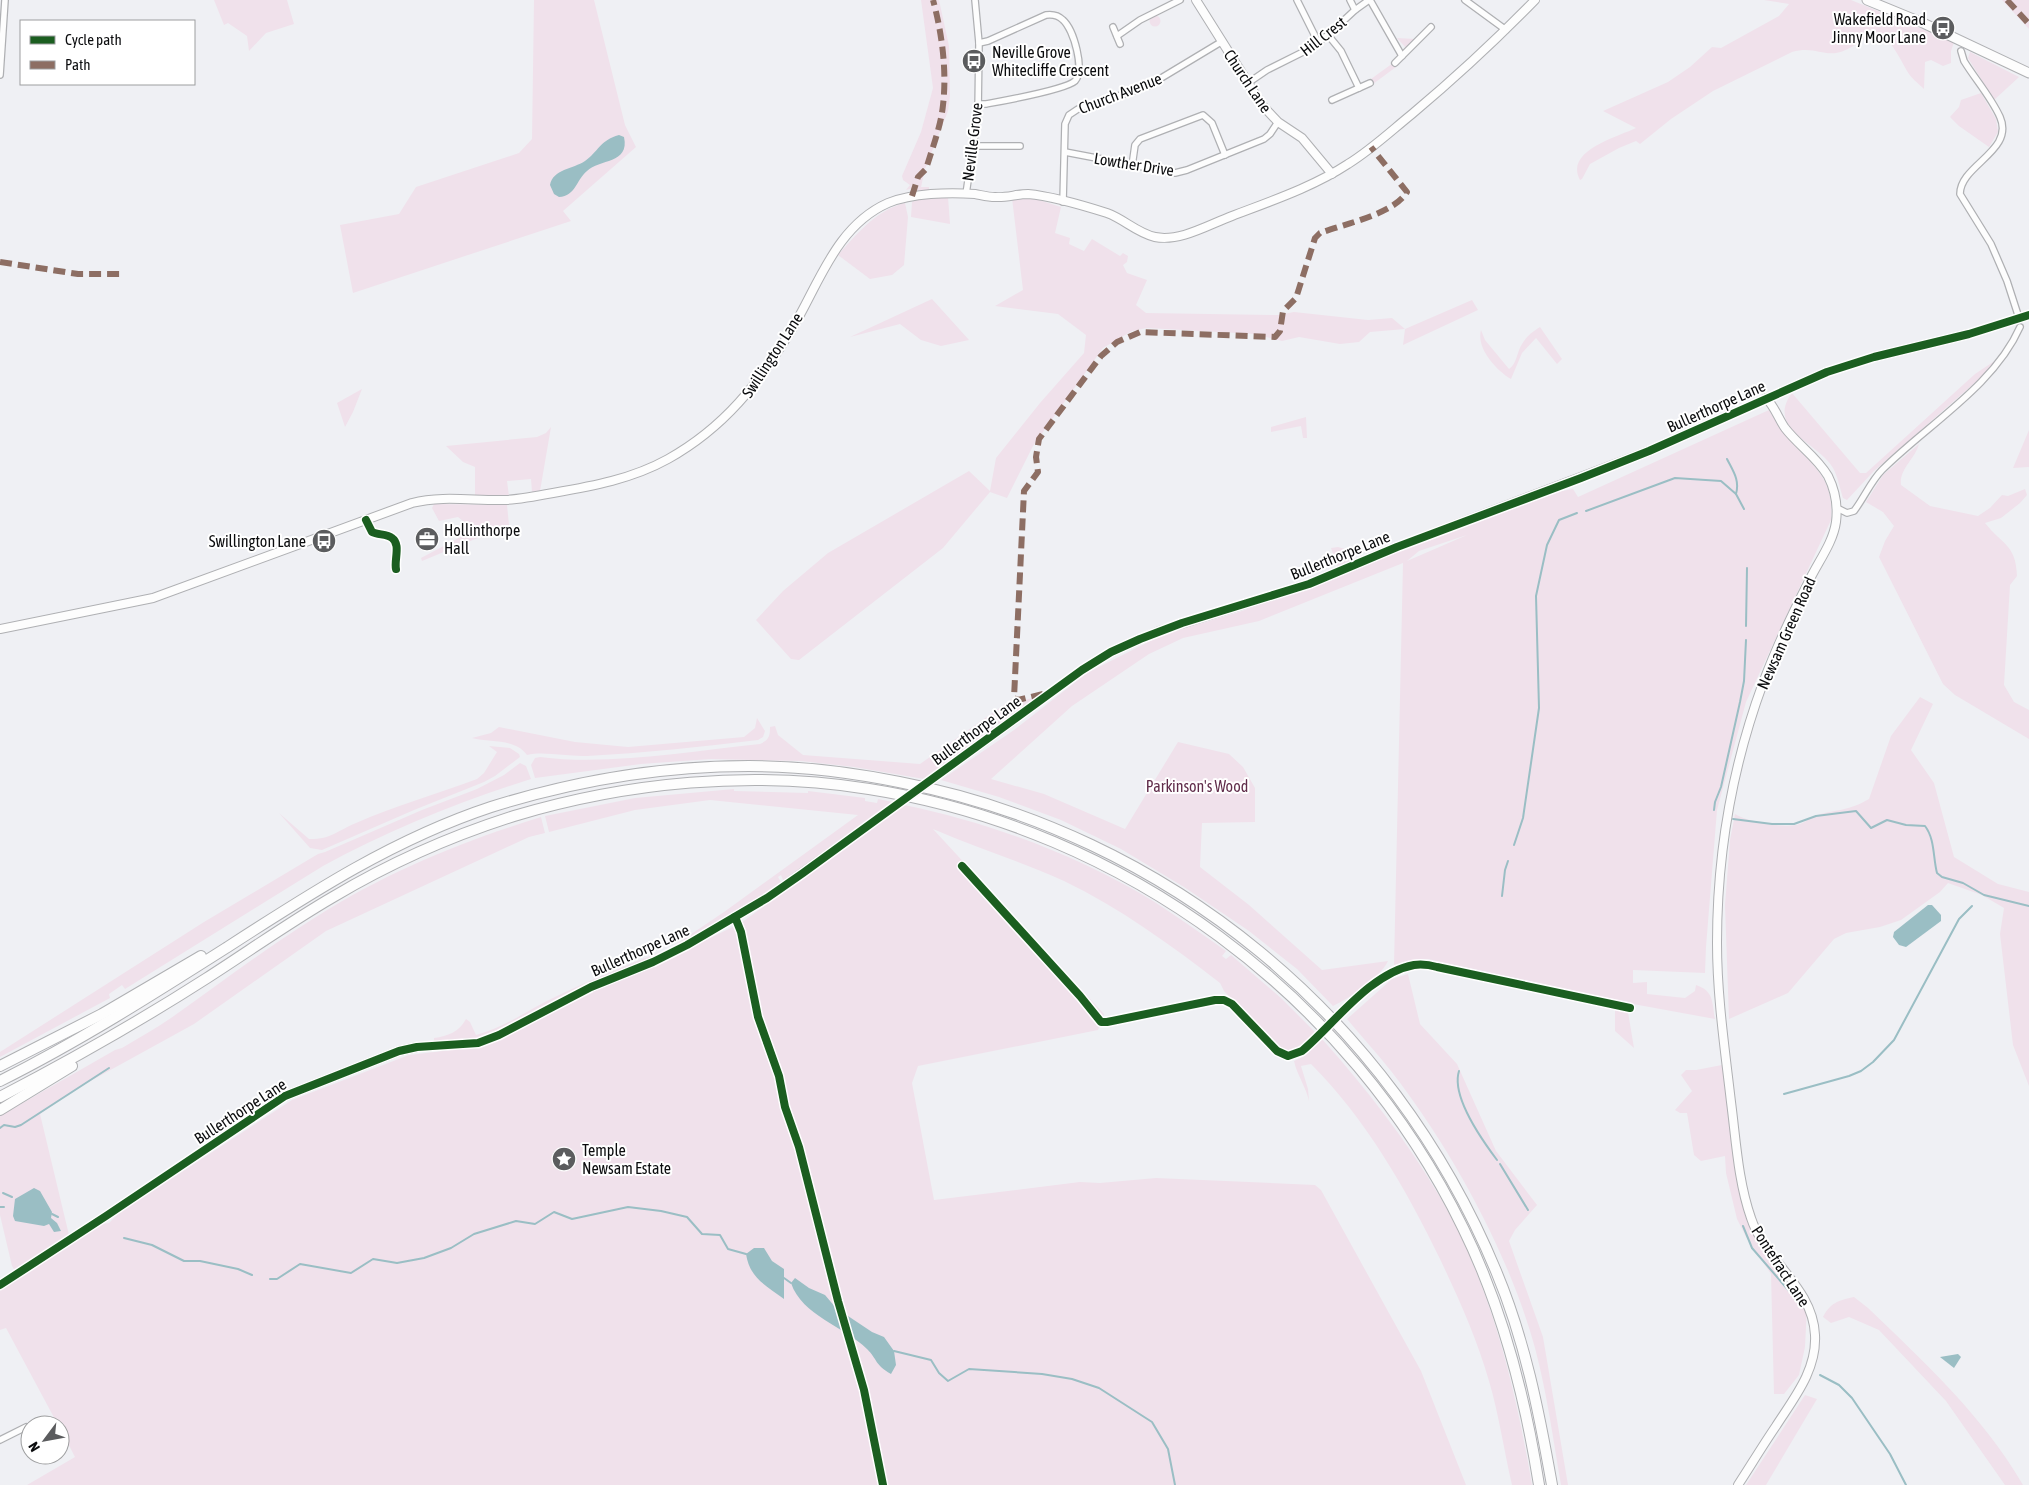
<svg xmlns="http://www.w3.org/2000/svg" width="2029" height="1485" font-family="'Asap Condensed',sans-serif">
<rect width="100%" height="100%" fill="#eff0f4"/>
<!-- green -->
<g fill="#f0e1eb" fill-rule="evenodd">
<polygon points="214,0 287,0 294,24 266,33 249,51 247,36 228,23 224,25"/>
<polygon points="534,0 594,0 625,125 636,147 563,211 571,221 353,293 340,225 399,214 416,187 519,153 532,139"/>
<polygon points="921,0 939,0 949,46 950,96 948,111 925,169 921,187 929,187 929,191 916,192 915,188 906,190 910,185 903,180 902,176 921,132 933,88"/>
<path d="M1764 0H1851L1954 42 1951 51V63L1943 66 1931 60 1925 62 1924 89C1918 83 1911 78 1907 71 1899 57 1892 41 1878 32 1863 37 1851 51 1836 53 1821 55 1812 46 1792 52L1713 91 1671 119 1640 144 1636 141 1619 148 1590 164 1582 179 1580 180C1564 151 1617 137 1636 128L1603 111 1668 82 1690 67 1712 47 1721 48 1779 16 1789 4Z"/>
<polygon points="2002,0 2029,0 2029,29"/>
<circle cx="1155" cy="21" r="5.5"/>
<polygon points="1397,38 1415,39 1409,46 1405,47"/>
<polygon points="1970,52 2019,77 1994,100 1968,58"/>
<polygon points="1393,63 1396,67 1373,84 1371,79"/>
<polygon points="1981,93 1996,119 1998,132 1989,147 1959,126 1950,117 1959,107 1961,100"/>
<polygon points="948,197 950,224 911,217 912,202 915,200"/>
<polygon points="1012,198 1033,198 1061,207 1055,233 1070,238 1069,244 1084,251 1092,239 1120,256 1123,253 1128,256 1127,262 1123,265 1127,273 1147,280 1136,305 1146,313 1278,315 1294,312 1368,320 1392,318 1405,329 1472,300 1478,310 1403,345 1405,329 1370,332 1359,342 1340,344 1299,337 1282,341 1255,334 1147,328 1132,331 1103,348 1033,446 1007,498 990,492 943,548 799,660 791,659 756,620 783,591 828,553 969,471 990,491 996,458 1040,403 1084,353 1086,335 1058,314 995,306 1023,290"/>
<path d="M905 203 908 217 904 265 892 275 870 279 838 255C857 234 876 210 905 203Z"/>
<polygon points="932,299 969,340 941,346 921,340 900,324 850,337"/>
<path d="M1540 327 1562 359 1557 364 1536 338 1522 353 1511 379C1496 370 1476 348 1481 330L1485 340 1509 369C1517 364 1517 351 1522 344 1527 336 1532 332 1540 327Z"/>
<path d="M1999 358 1978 380 1874 471 1847 500 1843 498C1840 489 1838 477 1833 468 1819 443 1765 429 1792 393L1860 473H1866L1975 374Z"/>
<polygon points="362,389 353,412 345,427 337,403"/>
<path d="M1769 410C1777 424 1786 437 1797 448 1820 471 1834 485 1831 520L1746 702 1717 810 1706 947 1705 973 1633 970V983L1647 982V994L1685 998 1695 991 1696 985C1714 991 1712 1002 1715 1019L1633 1004 1428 959H1417L1394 965 1403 563 1259 621 1183 638 1149 654 1072 706 991 779 1044 794 1125 829 1178 742 1229 754 1243 767 1255 788V822L1202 823 1200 867 1249 905 1322 970 1388 961C1380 978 1350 998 1333 1006L1297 969 1249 931 1184 887 1121 849 1061 820 999 797 941 780 1014 730 1087 673 1162 635 1239 612 1324 582 1405 548 1562 491 1573 489 1578 497ZM1467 535 1407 561 1419 551Z"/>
<polygon points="1306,417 1307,438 1303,438 1301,426 1271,432 1271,427"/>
<polygon points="551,427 540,491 532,492 531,479 507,481 509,496 475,495 475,467 463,462 446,446 537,437 546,433"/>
<polygon points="2029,430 2029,467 2013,468"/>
<path d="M1919 444C1915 459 1899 469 1901 485L1930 506 1978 516 1990 508 2002 495 2008 496 2025 489 2027 495 2020 503 2001 518 1985 523C2002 545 2016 544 2017 576L2010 585 2004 685 2014 702 2029 710V739L1955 695 1943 684 1879 557 1885 541 1894 526 1883 512 1866 502 1883 475Z"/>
<polygon points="434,504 507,505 509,525 422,561 421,558 468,533 467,524 458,517 439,521 432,508"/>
<polygon points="1338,547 1345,549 1357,561 1338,568 1331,548"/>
<path d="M1042 696 924 779 854 767 801 761 711 759 641 764 535 778 531 765 535 758 540 757C609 766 690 751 760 744 769 740 770 736 770 727L775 726 778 735 803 755 920 764 1012 699 1015 702Z"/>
<path d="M1920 697 1933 704 1911 750 1934 783 1954 857 1998 884 2029 892V1086L2013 1045 2000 934 2004 908 1982 895 1948 883 1940 892 1901 920 1880 927 1846 933 1834 939 1788 993 1729 1019 1725 905 1730 840 1735 814C1748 822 1785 829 1800 824 1806 822 1811 817 1817 815 1839 809 1848 811 1869 799L1891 736Z"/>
<path d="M757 718 765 731 763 737 758 740C701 747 644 753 587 756 568 757 545 751 527 755 515 738 490 743 472 738L491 733 499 727 575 742 628 747 744 737 755 728Z"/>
<path d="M489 746 510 748 519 754 520 757 495 776 484 782 414 810 322 850 310 848 279 813 309 839C333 839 336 831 356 823 395 806 437 794 477 779L484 773 497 752Z"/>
<path d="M520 763 526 766 531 779C459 802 389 830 323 866L125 989 122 985 109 994 110 998 0 1057V1052L204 922 318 854 325 852 422 810 477 789 504 775Z"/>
<polygon points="734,789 734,791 808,793 808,791 865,798 865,801 877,803 878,799 893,802 787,881 783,880 781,875 778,877 781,882 780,886 733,916 676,948 672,947 724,912 858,815 710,800 635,810 549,832 545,816 635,798"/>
<path d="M904 805C991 823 1077 855 1153 901 1178 917 1202 934 1226 951L1222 956 1226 959 1231 955 1281 998 1315 1032 1306 1042 1291 1051 1278 1048 1224 991 1220 983C1171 945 1120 908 1064 881 1021 861 976 848 933 829L1104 1014 1098 1030 918 1066 912 1083 934 1200 1080 1182 1100 1183 1156 1178 1315 1185 1321 1190 1421 1371 1466 1485H27L75 1457 60 1428V1425H58L6 1328 0 1330V1288L102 1224 109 1223 119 1213 292 1100 409 1055 485 1046 586 993 673 956 741 923Z"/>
<path d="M541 817 545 833 529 837 326 931 194 1024 76 1089 40 1114 69 1235 15 1271 12 1266 0 1215V1116L115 1050 122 1048C138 1038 155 1029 171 1018 218 985 266 948 316 917 387 872 461 842 541 817Z"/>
<path d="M668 949 666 953 497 1033 478 1040 434 1043V1038C448 1036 459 1032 466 1019L470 1022 476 1035C505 1027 528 1010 555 997 592 979 630 964 668 949Z"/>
<path d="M1408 974 1420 1024 1457 1064 1496 1151 1537 1205 1515 1230 1509 1241 1543 1337 1568 1485H1561C1553 1439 1547 1393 1535 1348 1509 1253 1451 1148 1391 1071 1377 1053 1361 1036 1347 1019L1392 979Z"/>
<polygon points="1615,1010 1628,1012 1634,1048 1615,1031"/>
<path d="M1322 1039C1366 1088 1407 1141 1440 1197 1491 1285 1515 1386 1532 1485H1512C1504 1451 1499 1415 1489 1381 1477 1339 1459 1299 1440 1259 1406 1189 1366 1119 1311 1064L1301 1066 1308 1089 1309 1101C1306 1087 1297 1075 1294 1061L1303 1057Z"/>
<polygon points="1722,1065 1727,1085 1745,1209 1807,1307 1805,1347 1799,1375 1784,1394 1774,1394 1771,1274 1746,1237 1737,1219 1726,1173 1725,1156 1701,1161 1694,1155 1687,1113 1680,1113 1675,1110 1692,1091 1681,1075 1686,1070 1696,1070"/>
<path d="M1854 1297 1868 1308C1925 1363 1983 1416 2023 1485H2005L1946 1401 1879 1330 1849 1317 1831 1323 1823 1317C1830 1303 1839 1300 1854 1297Z"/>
<polygon points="1805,1395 1817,1399 1766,1485 1746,1485"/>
</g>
<!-- water -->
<g fill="#9abec4">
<path d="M619 135 624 137C630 164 599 159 587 171 576 180 576 196 559 197L554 194 550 185C553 169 573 169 585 161 598 152 600 140 619 135Z"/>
<polygon points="1928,905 1932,905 1941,915 1941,921 1906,947 1899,945 1893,937 1894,932"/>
<polygon points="34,1188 40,1191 52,1212 51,1218 57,1223 61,1231 54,1232 49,1224 44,1226 15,1221 13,1216 15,1199"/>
<path d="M754 1248H764L772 1261 784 1269V1299C766 1285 750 1279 746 1254Z"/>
<path d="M795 1278 809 1288 825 1295 836 1308 872 1332 884 1337 894 1351 896 1365 891 1374C874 1364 878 1360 867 1349 844 1326 802 1316 791 1283Z"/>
<polygon points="1958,1354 1961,1357 1954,1368 1940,1357"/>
</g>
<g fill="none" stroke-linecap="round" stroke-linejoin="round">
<!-- stream -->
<g stroke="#9abec4" stroke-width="2">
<path d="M1727 459C1733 471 1740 480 1736 494"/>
<polyline points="1586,511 1675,478 1721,481 1736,494 1744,509"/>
<polyline points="1746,626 1747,568"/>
<polyline points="1714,810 1715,802 1721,787 1740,702 1744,681 1746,640"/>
<path d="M1733 819 1772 824H1794L1816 816 1856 811 1871 828 1887 820 1906 825 1925 826C1935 839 1933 858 1937 873L1942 877 1963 883 1984 895 2029 906"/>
<polyline points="1514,845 1523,818 1539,708 1536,596 1547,545 1559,520 1577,513"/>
<polyline points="1502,896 1505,870 1508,861"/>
<path d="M1459 1071C1451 1096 1482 1140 1497 1160"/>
<polyline points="1784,1094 1849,1076 1861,1071 1873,1062 1894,1040 1959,919 1972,906"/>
<polyline points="0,1128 4,1125 15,1127 21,1125 109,1068"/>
<polyline points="1500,1164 1528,1210"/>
<polyline points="3,1193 12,1197"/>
<polyline points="0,1207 4,1207"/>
<polyline points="52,1214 58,1217"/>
<polyline points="1743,1226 1752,1248 1796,1299"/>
<polyline points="124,1238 152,1245 184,1261 200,1261 238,1269 252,1275"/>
<polyline points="784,1278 791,1283"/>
<polyline points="270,1279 277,1279 300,1264 351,1273 373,1259 397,1263 424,1258 451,1248 474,1234 516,1221 535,1224 554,1212 572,1219 628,1207 661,1211 687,1217 702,1234 720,1235 728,1249 746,1254"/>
<polyline points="894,1351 931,1360 939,1373 948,1381 969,1369 1042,1374 1072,1379 1099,1388 1152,1422 1168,1449 1175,1485"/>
<polyline points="1820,1375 1839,1385 1852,1398 1890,1454 1906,1485"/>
</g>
<!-- street casing -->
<g stroke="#afb0b3" stroke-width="8">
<g id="street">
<polyline points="1297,0 1318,42"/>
<polyline points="1350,0 1355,10"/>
<polyline points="1370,0 1402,56"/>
<polyline points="1465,0 1506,30"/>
<polyline points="1113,27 1120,44"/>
<polyline points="1328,35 1341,51 1359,88"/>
<polyline points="1117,36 1140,20 1180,0"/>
<path d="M1961 51 1964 61C1975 79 1991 97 2000 117 2015 151 1960 165 1960 194L1991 244 2007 281 2019 318"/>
<polyline points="1395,63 1431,27"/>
<polyline points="0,75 5,0"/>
<polyline points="1248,83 1267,70 1307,50 1328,35 1355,10 1369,0"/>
<polyline points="1332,100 1370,83"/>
<path d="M978 104H986C1002 101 1065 90 1075 81 1085 70 1074 30 1063 20 1058 15 1053 14 1046 15L988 41 979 43"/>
<polyline points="972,146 1020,146"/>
<polyline points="1065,152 1175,173 1187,170 1264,139 1270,134 1278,122"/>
<polyline points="1132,166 1135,145 1140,139 1203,115 1212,123 1225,155"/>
<polyline points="966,194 978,113 979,43 975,0"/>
<polyline points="1063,202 1065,124 1069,115 1078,109 1148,86 1221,42"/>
<path d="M1837 508 1847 513 1854 511C1864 498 1871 481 1882 470 1927 425 1994 386 2020 327"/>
<polyline points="0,1440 26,1427 30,1434"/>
</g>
</g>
<!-- secondary casing -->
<g stroke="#afb0b3" stroke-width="10">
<g id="secondary">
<polyline points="1196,0 1262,105 1278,122 1302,138 1332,174"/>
<path d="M0 629 153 598 412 503C443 495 474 501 506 500 521 499 537 496 553 493 593 486 632 479 668 459 725 427 758 384 792 329 819 284 836 226 888 203 912 193 949 192 975 194 981 195 988 197 995 197 1006 198 1017 194 1028 194 1050 196 1085 206 1107 213 1124 219 1137 233 1155 237 1180 242 1208 225 1232 216 1271 201 1313 187 1348 164 1371 150 1391 131 1412 114 1455 78 1496 40 1535 0"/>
<polyline points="945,770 1082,670 1111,652 1159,631 1309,584 1397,547 1649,451 1827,372 1874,357 1969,334 2029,315"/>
<polyline points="0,1285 106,1216 285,1096 399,1051 417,1047 478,1043 499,1035 591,987 653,962 687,945 767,898 880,817"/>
<path d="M1738 1485C1751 1465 1763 1445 1776 1426 1794 1398 1817 1370 1815 1335 1813 1287 1765 1261 1751 1218 1738 1181 1736 1140 1731 1102 1725 1050 1717 996 1717 943 1717 854 1732 767 1763 683 1776 648 1792 614 1809 581 1818 562 1833 543 1836 522 1838 506 1835 490 1828 476 1817 457 1798 445 1785 428 1778 418 1775 407 1766 398"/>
</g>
</g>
<!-- primary casing -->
<g stroke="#afb0b3" stroke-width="11">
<polyline id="primary" points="1867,0 1923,23 2029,73"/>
</g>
<!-- highway casing -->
<g stroke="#afb0b3" stroke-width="12">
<g id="highway">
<polyline points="0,1066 102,1014 201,956"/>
<path d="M0 1081C78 1042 152 995 226 948 311 893 394 839 491 807 574 781 662 766 749 766 799 766 850 772 899 782 1168 834 1391 1018 1496 1271 1525 1340 1539 1412 1552 1485"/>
<path d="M0 1097C71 1060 140 1021 207 978 249 951 290 922 333 897 390 863 451 836 514 816 627 782 753 770 869 789 1124 829 1350 996 1463 1228 1503 1309 1525 1396 1539 1485"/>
<polyline points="0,1110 72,1066"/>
</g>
</g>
<!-- street -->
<use href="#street" stroke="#fdfdfd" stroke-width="5.5"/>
<!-- secondary -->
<use href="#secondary" stroke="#fdfdfd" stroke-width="8"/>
<!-- primary -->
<use href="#primary" stroke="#fdfdfd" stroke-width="9"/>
<!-- highway -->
<use href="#highway" stroke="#fdfdfd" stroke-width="10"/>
<!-- secondary-bridge casing -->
<g stroke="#afb0b3" stroke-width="10" stroke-linecap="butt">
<polyline id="secondary-bridge" points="880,817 945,770"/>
</g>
<!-- secondary-bridge -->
<use href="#secondary-bridge" stroke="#fdfdfd" stroke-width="8"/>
<!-- quiet -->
<g stroke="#8d6e63" stroke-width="6" stroke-dasharray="12 6" stroke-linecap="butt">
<polyline points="2007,0 2029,24"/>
<path d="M912 196 918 177 926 169C932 149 941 126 943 105 947 71 942 33 933 0"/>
<polyline points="0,262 78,274 124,274"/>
<path d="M1043 694 1018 700 1014 698 1024 491 1038 472 1036 457 1039 439 1101 356 1117 342 1140 332 1275 337 1280 331 1283 311 1296 298 1315 238 1320 233C1344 224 1394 214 1407 192L1371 147"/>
</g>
<!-- cycleway casing -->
<g stroke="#fff" stroke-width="11">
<g id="cycleway">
<path d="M366 520 372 532C378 535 387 534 392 538 401 544 394 560 396 569"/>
<path d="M962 866 1080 996 1101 1022H1107L1215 1000H1224L1232 1004 1277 1051 1288 1056 1302 1051C1334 1024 1370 973 1414 965 1422 964 1430 965 1437 967L1630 1008"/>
<polyline points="735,917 741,932 758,1017 779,1076 785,1107 799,1147 838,1301 864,1390 883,1485"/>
<polyline points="0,1285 106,1216 285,1096 399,1051 417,1047 478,1043 499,1035 591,987 653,962 687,945 767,898 803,873 1082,670 1111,652 1140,639 1182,623 1309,584 1397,547 1581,478 1649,451 1827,372 1874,357 1969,334 2029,315"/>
</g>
</g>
<!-- cycleway -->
<use href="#cycleway" stroke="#1b5e20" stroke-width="8"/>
</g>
<!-- icons -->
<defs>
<g id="bus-disc" transform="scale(1.25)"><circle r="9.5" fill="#5b5c5e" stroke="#fff"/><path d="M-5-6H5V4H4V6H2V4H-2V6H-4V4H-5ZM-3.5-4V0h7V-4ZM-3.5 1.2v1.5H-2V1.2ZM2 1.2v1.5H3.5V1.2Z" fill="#fff"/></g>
<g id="office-disc" transform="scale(1.25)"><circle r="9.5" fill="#5b5c5e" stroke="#fff"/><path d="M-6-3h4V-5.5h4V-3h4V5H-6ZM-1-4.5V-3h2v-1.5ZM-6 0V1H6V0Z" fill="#fff"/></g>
<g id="sight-disc" transform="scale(1.25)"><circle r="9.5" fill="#5b5c5e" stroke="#fff"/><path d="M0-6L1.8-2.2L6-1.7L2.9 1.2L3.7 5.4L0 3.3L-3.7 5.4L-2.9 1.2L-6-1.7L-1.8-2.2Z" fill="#fff"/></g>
</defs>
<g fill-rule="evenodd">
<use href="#bus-disc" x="1943" y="28"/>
<use href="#bus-disc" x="974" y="61"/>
<use href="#office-disc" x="427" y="539"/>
<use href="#bus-disc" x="324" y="541"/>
<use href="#sight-disc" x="564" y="1159"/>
</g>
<g text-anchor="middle" stroke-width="4" stroke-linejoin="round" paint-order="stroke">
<!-- poi labels -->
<g font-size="16" fill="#0b0c0e" stroke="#fff" text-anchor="start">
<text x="1926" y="25" text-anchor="end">Wakefield Road<tspan x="1926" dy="18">Jinny Moor Lane</tspan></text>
<text x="992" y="58">Neville Grove<tspan x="992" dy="18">Whitecliffe Crescent</tspan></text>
<text x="444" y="536">Hollinthorpe<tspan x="444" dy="18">Hall</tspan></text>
<text x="306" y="547" text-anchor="end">Swillington Lane</text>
<text x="582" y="1156">Temple<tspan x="582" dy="18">Newsam Estate</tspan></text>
</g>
<!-- street labels -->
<g font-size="16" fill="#0b0c0e" stroke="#fff">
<text transform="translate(1323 36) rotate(-38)" y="6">Hill Crest</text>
<text transform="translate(1248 81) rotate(56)" y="6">Church Lane</text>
<text transform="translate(1120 93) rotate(-21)" y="6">Church Avenue</text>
<text transform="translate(972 142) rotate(-83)" y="6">Neville Grove</text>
<text transform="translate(1134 164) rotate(9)" y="6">Lowther Drive</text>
<text transform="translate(772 355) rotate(-57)" y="6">Swillington Lane</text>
<text transform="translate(1716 406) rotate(-24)" y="6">Bullerthorpe Lane</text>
<text transform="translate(1340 555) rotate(-22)" y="6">Bullerthorpe Lane</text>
<text transform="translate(1786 633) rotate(-66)" y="6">Newsam Green Road</text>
<text transform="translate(976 730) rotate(-36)" y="6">Bullerthorpe Lane</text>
<text transform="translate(640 950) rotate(-24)" y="6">Bullerthorpe Lane</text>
<text transform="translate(240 1111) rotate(-33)" y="6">Bullerthorpe Lane</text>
<text transform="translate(1781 1266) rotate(57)" y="6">Pontefract Lane</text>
</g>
<!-- park labels -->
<g font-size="16" fill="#602c4a" stroke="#fff">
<text x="1197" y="792">Parkinson's Wood</text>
</g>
</g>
<!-- legend -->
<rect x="20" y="20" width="175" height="65" fill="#ffffff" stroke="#9d9e9f"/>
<rect x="30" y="36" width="25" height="8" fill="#1b5e20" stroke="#9d9e9f"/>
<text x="65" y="45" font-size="15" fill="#0b0c0e">Cycle path</text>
<rect x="30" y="61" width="25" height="8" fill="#8d6e63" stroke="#9d9e9f"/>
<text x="65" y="70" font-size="15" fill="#0b0c0e">Path</text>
<!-- north arrow -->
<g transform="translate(45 1440) rotate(238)"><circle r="24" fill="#ffffff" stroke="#9d9e9f"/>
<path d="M0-4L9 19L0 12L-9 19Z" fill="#5b5c5e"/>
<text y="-8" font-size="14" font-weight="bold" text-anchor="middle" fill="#0b0c0e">N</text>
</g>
</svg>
